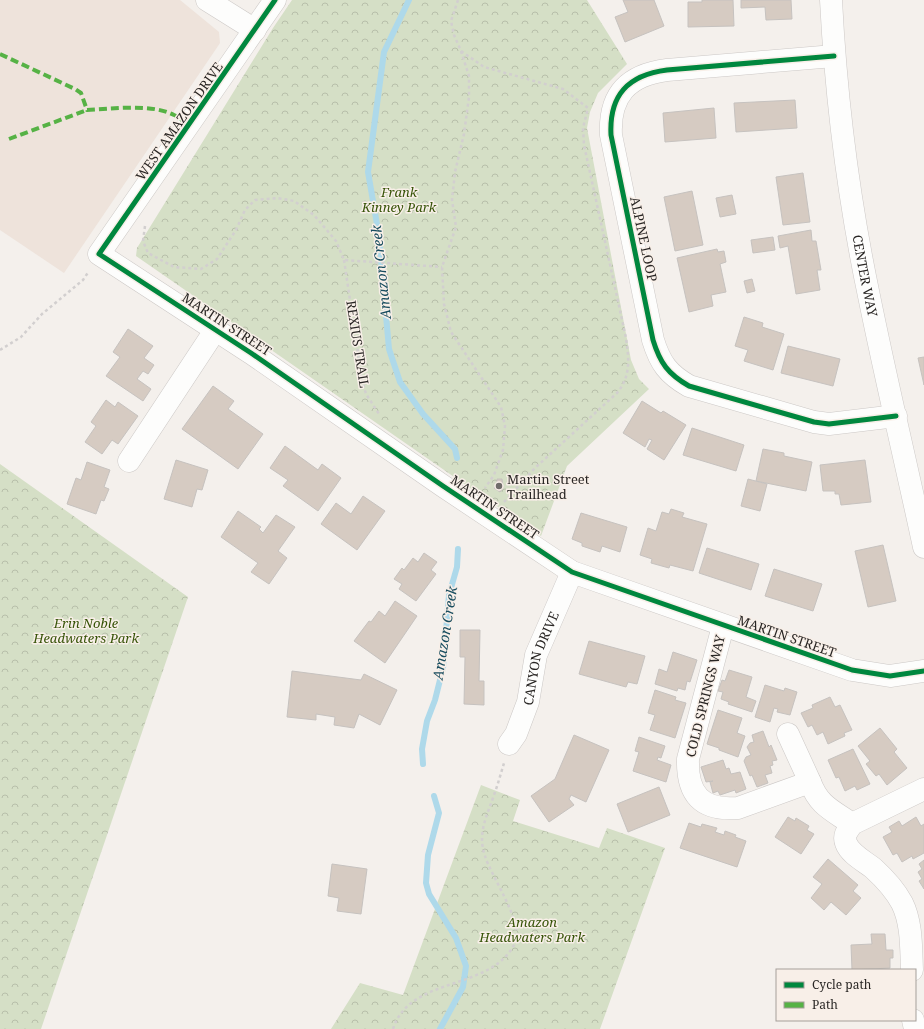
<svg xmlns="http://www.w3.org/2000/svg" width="924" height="1029" font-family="'Noto Serif',serif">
<defs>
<pattern id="park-crowns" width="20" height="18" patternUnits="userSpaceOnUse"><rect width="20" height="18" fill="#d5dfc6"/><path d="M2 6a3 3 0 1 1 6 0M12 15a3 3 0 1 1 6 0" fill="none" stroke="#b7bfaa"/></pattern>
</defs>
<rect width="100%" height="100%" fill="#f4f0ec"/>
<!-- built -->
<polygon fill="#eee3db" points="0,0 180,0 219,32 220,43 216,49 64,273 0,230"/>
<!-- park -->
<g fill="url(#park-crowns)">
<polygon points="292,0 587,0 627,64 598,93 590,112 587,128 631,360 639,379 649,389 567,466 541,536 470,488 136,256 137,248 273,28"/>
<polygon points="0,464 188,597 41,1029 0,1029"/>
<polygon points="481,785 520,800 513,821 599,848 607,828 665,848 600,1029 331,1029 360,983 403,995"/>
</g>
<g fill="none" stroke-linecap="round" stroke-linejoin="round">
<!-- stream -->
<g stroke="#aed9ea" stroke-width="6">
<polyline points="409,0 384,52 368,172 379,236 389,349 400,382 423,414 455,449 457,458"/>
<polyline points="423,764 422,749 427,721 435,700 443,668 449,595 457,567 458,549"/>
<polyline points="434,796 439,813 428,855 426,883 429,894 456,938 466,966 463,987 440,1029"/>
</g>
</g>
<!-- building -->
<g fill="#d6cbc2" stroke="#c6c2bf">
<polygon points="623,0 654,0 664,26 625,42 615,17 628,12"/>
<polygon points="702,0 733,0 734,26 688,27 688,2 702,2"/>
<polygon points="741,0 791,0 792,19 766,20 765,7 741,8"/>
<polygon points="795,100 797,128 736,132 734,103"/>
<polygon points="714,108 716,138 665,142 663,113"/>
<polygon points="803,173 810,222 783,225 776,177"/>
<polygon points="692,191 703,245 675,251 664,197"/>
<polygon points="732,195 736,214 720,217 716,198"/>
<polygon points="811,230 812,241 816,241 821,270 817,270 820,290 796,294 788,246 780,248 778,236"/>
<polygon points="773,237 775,250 753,253 751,240"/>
<polygon points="717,249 718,252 724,251 726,262 720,264 726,292 711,295 713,306 689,312 677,258"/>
<polygon points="752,279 755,291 747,293 744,281"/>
<polygon points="744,317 763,323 762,327 784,334 773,370 744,361 748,350 735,346"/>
<polygon points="128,329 153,346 144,358 154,365 148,374 143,371 137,379 151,389 143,401 106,376 120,357 113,352"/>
<polygon points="788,346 840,359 833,386 781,373"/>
<polygon points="924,357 924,385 918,358"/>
<polygon points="213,386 234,401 228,409 263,434 238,469 182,429"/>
<polygon points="106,400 115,407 118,402 138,416 118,444 112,440 102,454 85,442 96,426 91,422"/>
<polygon points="642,401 661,413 663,411 686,425 664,460 647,449 652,440 649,439 645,447 623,433"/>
<polygon points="692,428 744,445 736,471 683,455"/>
<polygon points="285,446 318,470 322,464 341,478 318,511 283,486 288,480 270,468"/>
<polygon points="763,449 784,453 784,456 812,462 806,491 756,481"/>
<polygon points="176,460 208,470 202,490 197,489 192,507 164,499"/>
<polygon points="865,460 871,502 841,505 839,494 835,494 835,491 823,491 820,465"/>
<polygon points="87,462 110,470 104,487 109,489 104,501 101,500 96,514 67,504 76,478 81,480"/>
<polygon points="497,479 502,479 503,488 500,492 494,488 497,485"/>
<polygon points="748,479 767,484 760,511 741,506"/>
<polygon points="363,496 385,511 357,550 321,524 336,503 351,514"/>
<polygon points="671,509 684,513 682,517 707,524 693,571 670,565 669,568 651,563 652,559 640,555 648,528 656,531 662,512 669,514"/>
<polygon points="238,511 261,527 259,529 263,533 276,515 295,527 278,551 287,558 269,584 251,572 258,563 221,537"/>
<polygon points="581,513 627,527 620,552 602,546 600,552 582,546 582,543 572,539"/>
<polygon points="883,545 896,601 868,607 855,551"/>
<polygon points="707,548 759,564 751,590 699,573"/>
<polygon points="424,553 437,562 431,570 436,574 416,601 399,589 402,584 394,579 402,568 404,570 413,558 418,562"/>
<polygon points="774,569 822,584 813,611 765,596"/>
<polygon points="395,601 417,616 385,663 354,641 369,621 371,622 379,611 385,616"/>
<polygon points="460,630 480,630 479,681 484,681 484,705 464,704 465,657 460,657"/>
<polygon points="589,641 645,656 637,684 628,682 626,687 579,674"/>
<polygon points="673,652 697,660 690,682 687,681 685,690 678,688 677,691 655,684 659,669 667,672"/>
<polygon points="729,670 752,677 746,697 756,701 752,712 728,704 729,702 721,699 723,692 718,691 722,680 725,681"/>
<polygon points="292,671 361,680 364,674 397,690 380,725 359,714 354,728 334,725 335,717 316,714 316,720 287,717"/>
<polygon points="765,685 784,691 785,688 797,692 790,715 777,712 778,709 774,708 770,722 755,717"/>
<polygon points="655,690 676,697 675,700 686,703 675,738 650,730 655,715 648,713"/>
<polygon points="830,697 835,707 840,705 852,730 844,733 845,736 828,744 823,732 817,735 812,725 808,727 801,713 813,708 812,705"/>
<polygon points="718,710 742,718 737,733 745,736 738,757 719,750 719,748 707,744"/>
<polygon points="880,728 897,749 894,752 907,768 887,785 879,774 876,776 866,764 870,761 858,746"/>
<polygon points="763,731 769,747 771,745 777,760 772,761 773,765 770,766 772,773 765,775 768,783 757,787 752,775 750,776 744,761 746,757 751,755 747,747 750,743 754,742 752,735"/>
<polygon points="574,735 609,750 586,802 571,795 569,799 574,805 549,822 531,796 555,779"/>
<polygon points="639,737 665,746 661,758 658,757 657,760 671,765 666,782 633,771 639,752 635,751"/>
<polygon points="853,749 870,784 857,790 855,786 845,791 839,777 836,778 828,760"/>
<polygon points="723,760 726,769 729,768 731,774 740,772 746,789 736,793 735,790 720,795 718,791 713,793 710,782 713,781 706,782 701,767"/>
<polygon points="659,787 670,815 628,832 617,804"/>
<polygon points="788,817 795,821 796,818 809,826 807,830 814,834 801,854 775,837"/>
<polygon points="916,817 921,826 924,824 924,853 913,859 912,856 902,862 897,853 893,855 883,837 892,832 889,827 899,821 902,826"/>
<polygon points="689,823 701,827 702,824 717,828 715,832 724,835 725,831 736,835 735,837 746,841 737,867 680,848"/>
<polygon points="828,859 858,885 853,891 861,898 846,915 831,902 824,910 811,898 822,884 813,877"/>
<polygon points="924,860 924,889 919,881 922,879 918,872 922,869 919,864"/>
<polygon points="332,864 367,869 361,914 337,911 339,898 328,896"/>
<polygon points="871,934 885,934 886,950 893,950 893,958 890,958 890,968 852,970 851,945 872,944"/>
</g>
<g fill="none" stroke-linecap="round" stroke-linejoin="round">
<!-- minor casing -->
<g stroke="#ccc8c6" stroke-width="23">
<g id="minor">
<polyline points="207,0 255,30"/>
<polyline points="275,0 99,254 251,353 443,486 572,572 852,670 890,676 924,671"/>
<path id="s1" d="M831 0C836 97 849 201 869 296 886 380 906 463 924 547"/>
<path d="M834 56 667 70C628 75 609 95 611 135L653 340C660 363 668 374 689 386L814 422 829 424 896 416"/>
<polyline points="129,461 216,329"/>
<path d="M723 626 688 759C687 794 701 811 738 808L810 782C819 806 832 810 852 824"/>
<polyline points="788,734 810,782"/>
<path id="s2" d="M509 744 516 734 528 702 536 655 572 572"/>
<path d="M912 970C911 948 912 923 902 903 895 890 884 878 873 868 864 861 850 854 846 843 843 835 848 830 852 824L924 789"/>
<polyline points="913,1020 915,1029"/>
</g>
</g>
<!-- path -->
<g stroke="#d2cfcf" stroke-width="2.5" stroke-dasharray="3 3" stroke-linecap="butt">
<polyline points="458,0 451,21 454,35 461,51 484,67 563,89 588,108"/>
<polyline points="461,51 469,76 469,97 464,134 455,172 452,200 456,227 442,267 444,304 451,332 501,407 505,426 503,450 494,475 485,488"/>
<polyline points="145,226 143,241 148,253 174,267 201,269 217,259 236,230 245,210 255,200 277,198 294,201 314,215 336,241 344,260 442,267"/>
<polyline points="344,260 362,380 366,394 379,414"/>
<polyline points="0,350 21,337 42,314 83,280 89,271"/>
<path d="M504 502 535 468 617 393C631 376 629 359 626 338L584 145 583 128 588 108"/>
<path d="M393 1029C410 975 491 992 515 943 525 925 491 876 485 856 477 833 487 816 494 795 498 784 501 773 504 763"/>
</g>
<!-- minor -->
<use href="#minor" stroke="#fdfdfc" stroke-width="22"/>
<!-- quiet -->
<g stroke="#56b245" stroke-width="4" stroke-dasharray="8 4" stroke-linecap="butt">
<path d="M0 54 75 89 81 93 87 110C112 109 151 103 174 115 179 117 184 122 189 126"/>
<polyline points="9,139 87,110"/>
</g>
<!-- cycleway casing -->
<g stroke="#f8efe8" stroke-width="8">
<g id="cycleway">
<polyline points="275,0 99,254 251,353 443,486 572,572 852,670 890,676 924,671"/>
<path d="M834 56 667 70C628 75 609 95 611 135L653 340C660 363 668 374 689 386L814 422 829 424 896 416"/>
</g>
</g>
<!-- cycleway -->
<use href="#cycleway" stroke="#00873e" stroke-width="5"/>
</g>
<!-- markers -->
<circle fill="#706d6a" stroke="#f8efe8" stroke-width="1.5" cx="499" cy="486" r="4"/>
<g text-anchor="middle" stroke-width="3" stroke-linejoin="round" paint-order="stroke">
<!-- street labels -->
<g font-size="13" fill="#292624" stroke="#f8efe8">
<text transform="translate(179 121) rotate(-55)" y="5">WEST AMAZON DRIVE</text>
<text transform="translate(644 239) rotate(78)" y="5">ALPINE LOOP</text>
<text dy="5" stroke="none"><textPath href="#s1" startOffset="278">CENTER WAY</textPath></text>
<text transform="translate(227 324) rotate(33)" y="5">MARTIN STREET</text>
<text transform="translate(358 344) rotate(81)" y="5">REXIUS TRAIL</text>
<text transform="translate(495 507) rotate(34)" y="5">MARTIN STREET</text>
<text transform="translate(787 636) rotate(19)" y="5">MARTIN STREET</text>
<text dy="5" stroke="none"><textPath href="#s2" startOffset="92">CANYON DRIVE</textPath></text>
<text transform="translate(705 696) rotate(-76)" y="5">COLD SPRINGS WAY</text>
</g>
<!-- park labels -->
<g font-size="13" font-style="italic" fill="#365307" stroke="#f8efe8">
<text x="399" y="197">Frank<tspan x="399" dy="15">Kinney Park</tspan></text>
<text x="86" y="628">Erin Noble<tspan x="86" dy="15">Headwaters Park</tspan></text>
<text x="532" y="927">Amazon<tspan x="532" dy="15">Headwaters Park</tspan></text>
</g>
<!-- poi labels -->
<g font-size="13" fill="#292624" stroke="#f8efe8" text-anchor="start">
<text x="507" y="484">Martin Street<tspan x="507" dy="15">Trailhead</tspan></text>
</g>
<!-- water labels -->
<g font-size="14" font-style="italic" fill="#184d5f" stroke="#f8efe8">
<text transform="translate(381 272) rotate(-96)" y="5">Amazon Creek</text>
<text transform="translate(445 633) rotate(-81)" y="5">Amazon Creek</text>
</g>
</g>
<!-- legend -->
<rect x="776" y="969" width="140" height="52" fill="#f8efe8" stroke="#a59f9a"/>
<rect x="784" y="982" width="20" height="6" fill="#00873e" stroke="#a59f9a"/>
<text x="812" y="989" font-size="12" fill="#292624">Cycle path</text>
<rect x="784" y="1002" width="20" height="6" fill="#56b245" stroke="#a59f9a"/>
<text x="812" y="1009" font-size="12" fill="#292624">Path</text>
</svg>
